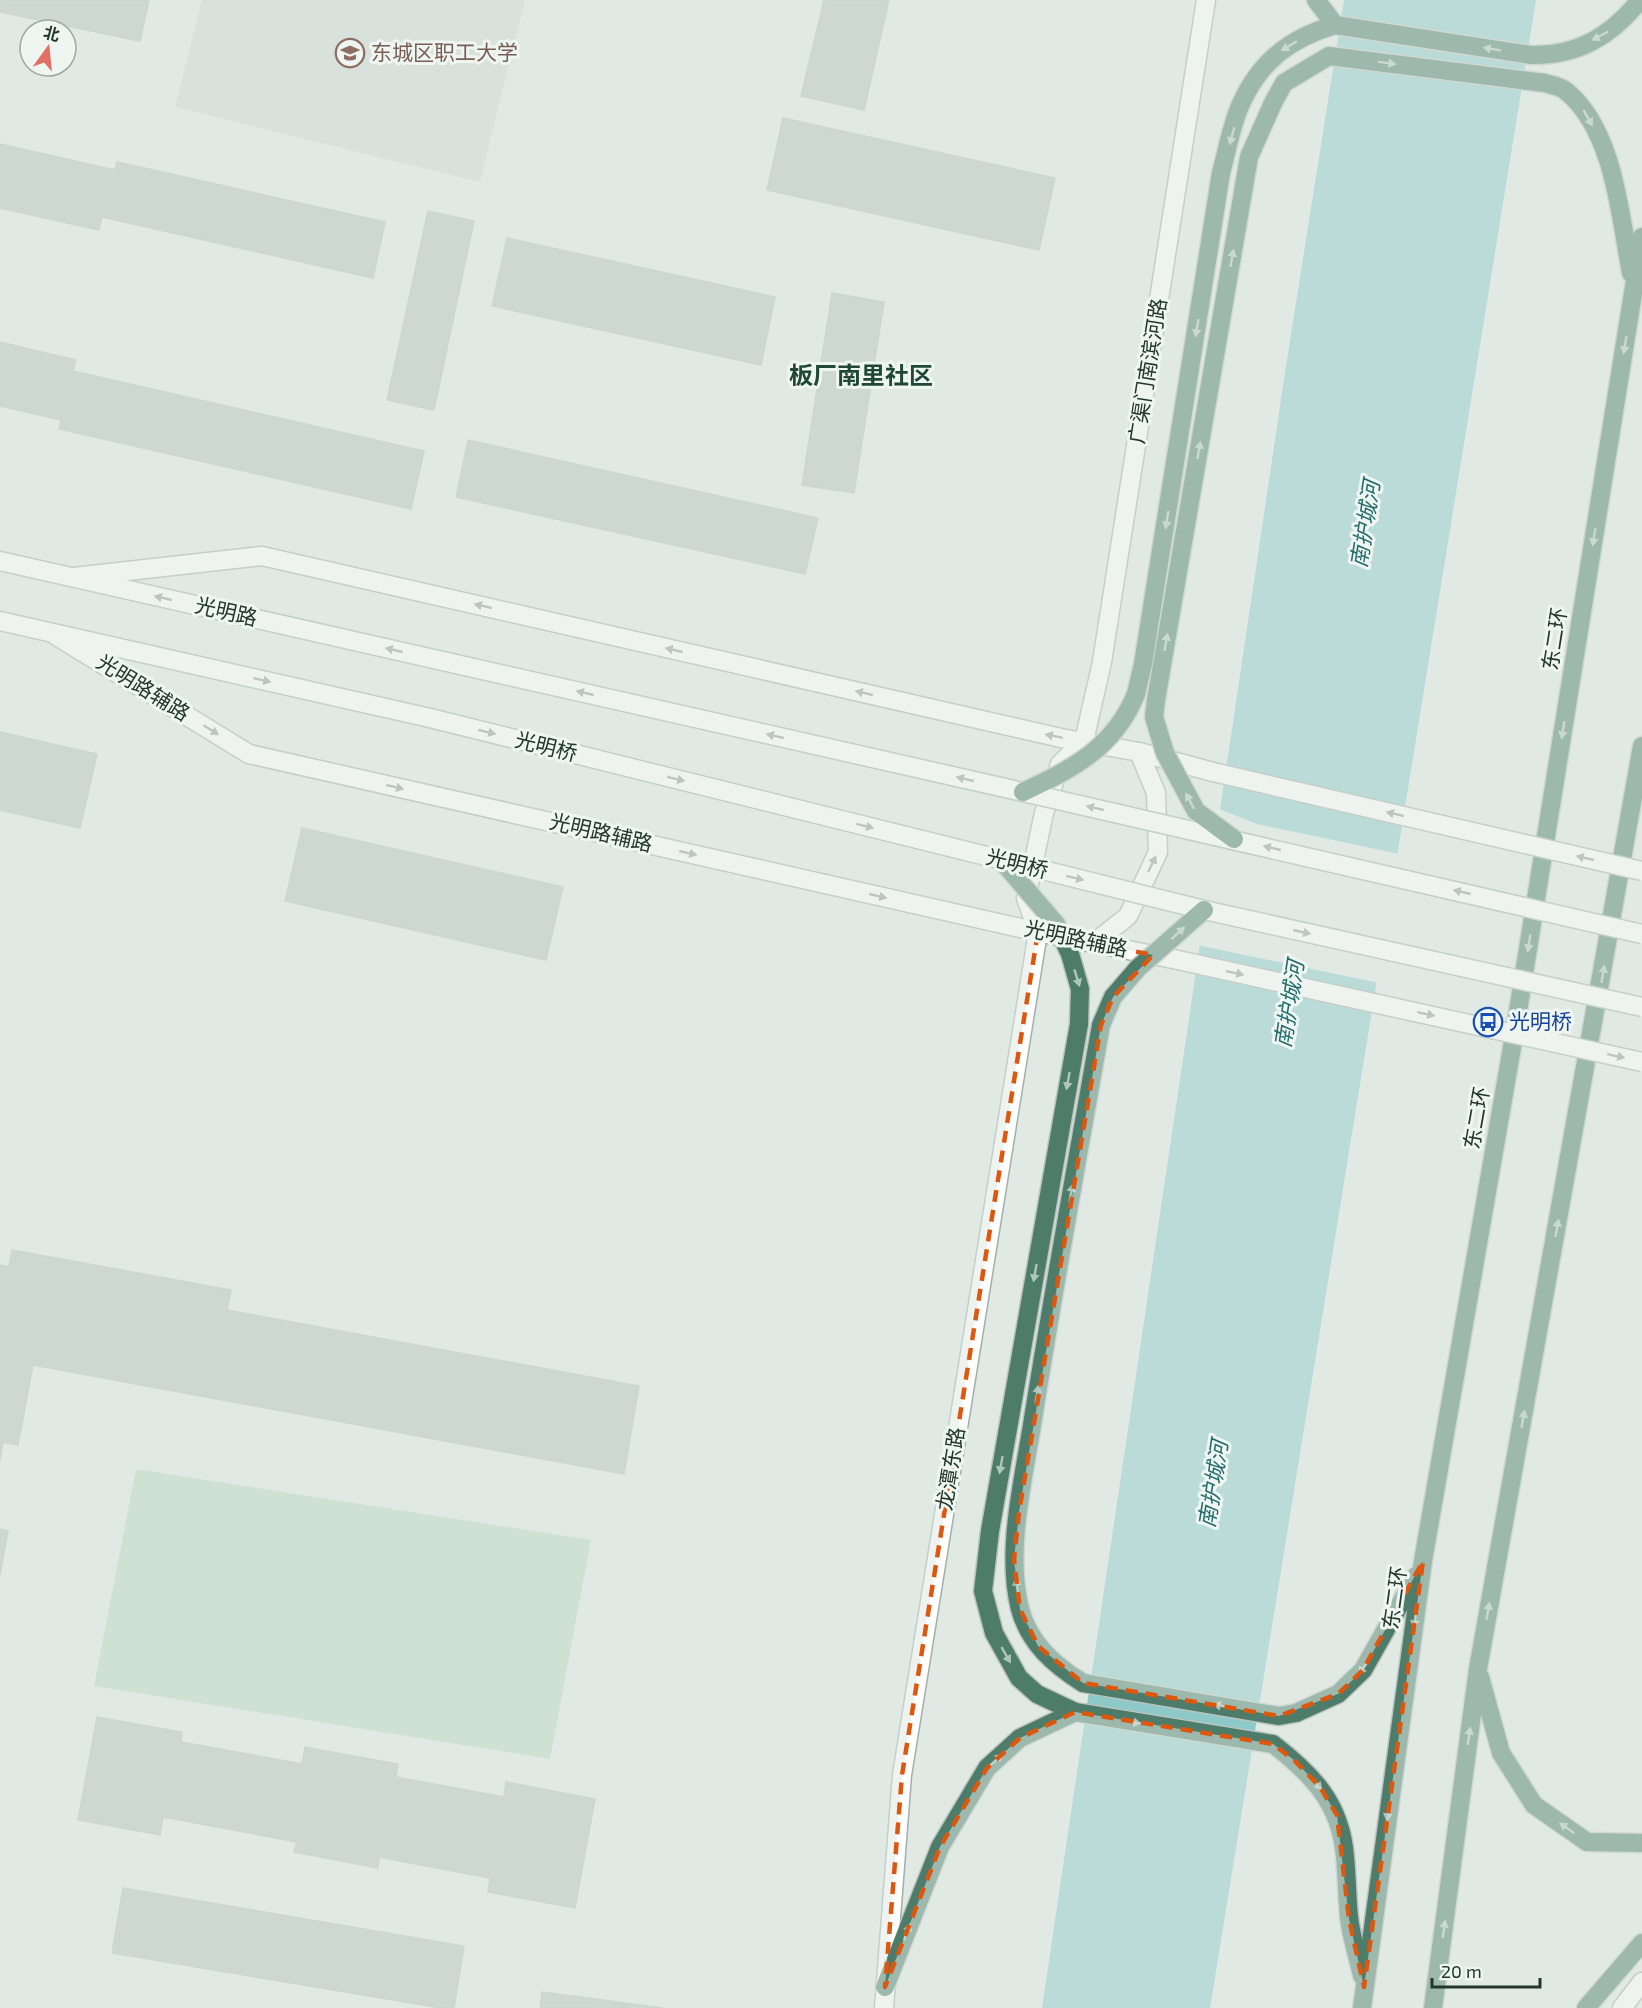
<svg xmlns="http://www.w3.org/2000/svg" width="1642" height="2008" font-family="'Exo 2','Noto Sans SC',sans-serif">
<rect width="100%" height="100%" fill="#e0e9e3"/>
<!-- built -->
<polygon fill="#ced8d2" points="202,0 525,0 480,182 175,107"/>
<!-- garden -->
<polygon fill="#bad8bd" points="136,1469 591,1540 550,1759 94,1686"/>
<!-- water -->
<polygon fill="#8dc9c8" points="1344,0 1536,0 1210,2008 1042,2008 1286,366"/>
<!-- pier -->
<polygon fill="#e0e9e3" points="1217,808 1257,824 1400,854 1379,983 1197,945"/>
<!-- building -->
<g fill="#b5c3bc" stroke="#b3c2b9" stroke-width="1.5">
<polygon points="0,0 149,0 140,41 0,12"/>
<polygon points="824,0 889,0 864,110 801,96"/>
<polygon points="783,118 1055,178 1039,250 767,190"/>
<polygon points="0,144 115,170 117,162 385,222 373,278 102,217 99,230 0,208"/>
<polygon points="428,211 474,221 434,410 387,400"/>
<polygon points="507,238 775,297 761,365 492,306"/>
<polygon points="832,293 884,302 854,493 802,485"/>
<polygon points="0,342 76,360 73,371 424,451 411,509 59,429 61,420 0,406"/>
<polygon points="468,440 818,518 805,574 456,497"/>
<polygon points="0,732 97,754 80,828 0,810"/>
<polygon points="302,828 563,887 546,960 285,901"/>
<polygon points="12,1250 231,1290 227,1310 639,1386 624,1474 33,1365 18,1445 3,1442 0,1461 0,1265 9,1267"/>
<polygon points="0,1529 8,1531 0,1575"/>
<polygon points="97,1717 182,1732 181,1742 302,1764 305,1747 398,1764 396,1777 504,1797 506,1782 595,1799 575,1908 488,1892 490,1878 379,1857 378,1868 294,1852 297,1842 163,1817 160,1835 78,1820"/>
<polygon points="123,1888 464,1946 454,2008 441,2008 112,1953"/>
<polygon points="542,1992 663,2008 540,2008"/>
</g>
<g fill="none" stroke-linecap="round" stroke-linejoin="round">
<!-- tertiary casing -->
<g stroke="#a3b0a9" stroke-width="21">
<g id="tertiary">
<polyline points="74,577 262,556 1061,738 1139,752 1213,772"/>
<polyline points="55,635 249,754 1038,932 1178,960"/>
<polyline points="1094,943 1128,916 1158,852 1156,793 1139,752"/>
<polyline points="884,2008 902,1775 1038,932 1026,898 1044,813 1060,764 1084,741 1102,662 1206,0"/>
<polyline points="1622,2008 1642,1982"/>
</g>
</g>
<!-- secondary casing -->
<g stroke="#a0b3a9" stroke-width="21">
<g id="secondary">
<polyline points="0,561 1023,792"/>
<polyline points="0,621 430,718"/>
</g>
</g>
<!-- trunk casing -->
<g stroke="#bdc3c0" stroke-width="21">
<g id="trunk">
<polyline points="1316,0 1335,25"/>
<path d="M1136 694 1143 664 1221 173C1227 151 1231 127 1240 106 1259 62 1290 38 1335 25L1531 55C1578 56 1611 36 1640 0"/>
<path d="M1156 700 1249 157 1273 103 1284 83 1329 56 1545 83C1551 85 1560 86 1566 91 1614 130 1620 215 1631 273"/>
<path d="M1079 1024 990 1531 983 1591 994 1633 1019 1678 1037 1694 1075 1712 1273 1744C1313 1775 1341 1804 1345 1857 1347 1877 1347 1897 1349 1917 1351 1937 1358 1957 1362 1976"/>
<path d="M1101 1025C1078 1156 1054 1287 1033 1419 1024 1478 1005 1550 1020 1609 1029 1643 1054 1665 1083 1683L1279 1716 1296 1713 1338 1694 1363 1670 1416 1576"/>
<polyline points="1480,1677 1501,1753 1534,1805 1587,1842 1642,1843"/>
<polyline points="885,1987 940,1847 987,1768 1020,1738 1075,1712"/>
<polyline points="1362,2008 1423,1561 1515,1030 1642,237"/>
<polyline points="1433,2008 1478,1669 1642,746"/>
<polyline points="1586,2008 1642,1943"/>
</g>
</g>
<!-- tertiary -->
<use href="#tertiary" stroke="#fff" stroke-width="18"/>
<!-- secondary -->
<use href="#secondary" stroke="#fff" stroke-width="18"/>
<!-- trunk -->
<use href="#trunk" stroke="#4d7d6a" stroke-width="18"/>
<!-- tertiary-bridge casing -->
<g stroke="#a3b0a9" stroke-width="21" stroke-linecap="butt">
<g id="tertiary-bridge">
<polyline points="1213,772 1642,871"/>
<polyline points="1178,960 1642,1062"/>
</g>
</g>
<!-- secondary-bridge casing -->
<g stroke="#a0b3a9" stroke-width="21" stroke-linecap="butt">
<g id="secondary-bridge">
<polyline points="430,718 1204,910 1642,1007"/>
<polyline points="1023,792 1642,934"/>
</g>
</g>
<!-- trunk-bridge casing -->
<g stroke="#bdc3c0" stroke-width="21" stroke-linecap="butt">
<g id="trunk-bridge">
<polyline points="1156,700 1154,717 1165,753 1196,811 1234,839"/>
<path d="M1023 792C1072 769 1114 748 1136 694"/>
<polyline points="1001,860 1056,924 1070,954 1080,989 1079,1024"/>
<polyline points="1101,1025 1113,997 1138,968 1204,910"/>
</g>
</g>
<!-- tertiary-bridge -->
<use href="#tertiary-bridge" stroke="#fff" stroke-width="18"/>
<!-- secondary-bridge -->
<use href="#secondary-bridge" stroke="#fff" stroke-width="18"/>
<!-- trunk-bridge -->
<use href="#trunk-bridge" stroke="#4d7d6a" stroke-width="18"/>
</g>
<!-- one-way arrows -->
<defs><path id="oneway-solid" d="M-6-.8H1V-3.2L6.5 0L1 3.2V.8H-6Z" transform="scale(1.5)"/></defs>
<g fill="#aec6bc">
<use href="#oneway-solid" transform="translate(1600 36) rotate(152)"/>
<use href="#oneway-solid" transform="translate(1289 46) rotate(149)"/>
<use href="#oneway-solid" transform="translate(1492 49) rotate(-171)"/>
<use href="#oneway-solid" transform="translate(1387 63) rotate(7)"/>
<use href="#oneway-solid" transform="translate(1588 118) rotate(61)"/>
<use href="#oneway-solid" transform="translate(1232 136) rotate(105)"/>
<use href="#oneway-solid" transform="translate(1232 258) rotate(-80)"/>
<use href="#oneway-solid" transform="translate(1197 328) rotate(99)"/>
<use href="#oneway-solid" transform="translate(1625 345) rotate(99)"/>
<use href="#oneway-solid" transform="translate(1199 450) rotate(-80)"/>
<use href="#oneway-solid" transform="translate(1167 520) rotate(99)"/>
<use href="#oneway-solid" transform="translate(1594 537) rotate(99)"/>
<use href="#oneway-solid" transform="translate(1166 642) rotate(-80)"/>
<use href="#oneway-solid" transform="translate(1563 730) rotate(99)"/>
<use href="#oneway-solid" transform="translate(1190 801) rotate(-117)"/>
<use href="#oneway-solid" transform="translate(1178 933) rotate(-42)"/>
<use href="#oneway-solid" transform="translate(1529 943) rotate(99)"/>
<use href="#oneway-solid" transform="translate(1603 974) rotate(-80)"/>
<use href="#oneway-solid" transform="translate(1077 978) rotate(73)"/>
<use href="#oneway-solid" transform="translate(1068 1081) rotate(100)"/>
<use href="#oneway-solid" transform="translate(1071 1193) rotate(-80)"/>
<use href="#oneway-solid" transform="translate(1557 1228) rotate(-80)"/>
<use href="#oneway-solid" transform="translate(1035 1273) rotate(100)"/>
<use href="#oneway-solid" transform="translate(1037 1394) rotate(-81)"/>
<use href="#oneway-solid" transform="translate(1523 1419) rotate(-80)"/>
<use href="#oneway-solid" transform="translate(1001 1465) rotate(100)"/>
<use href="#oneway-solid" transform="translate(1017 1587) rotate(-97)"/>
<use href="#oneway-solid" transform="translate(1488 1611) rotate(-80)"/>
<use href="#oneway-solid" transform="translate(1415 1619) rotate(98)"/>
<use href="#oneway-solid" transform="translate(1006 1655) rotate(60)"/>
<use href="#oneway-solid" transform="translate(1364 1667) rotate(127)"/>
<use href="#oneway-solid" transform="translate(1222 1706) rotate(-171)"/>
<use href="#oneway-solid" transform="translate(1132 1722) rotate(9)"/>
<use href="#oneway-solid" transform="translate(1469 1736) rotate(-82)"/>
<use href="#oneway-solid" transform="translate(996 1760) rotate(-42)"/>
<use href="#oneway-solid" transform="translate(1316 1783) rotate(49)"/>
<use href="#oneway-solid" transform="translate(1388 1812) rotate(98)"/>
<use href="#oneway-solid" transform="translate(1567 1828) rotate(-145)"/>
<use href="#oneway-solid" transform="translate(1444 1929) rotate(-82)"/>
<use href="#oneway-solid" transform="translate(907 1932) rotate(-69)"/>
</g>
<g fill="#909b96">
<use href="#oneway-solid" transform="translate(163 598) rotate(-167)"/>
<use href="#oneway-solid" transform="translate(483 606) rotate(-167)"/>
<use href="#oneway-solid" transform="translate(394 650) rotate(-167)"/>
<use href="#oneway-solid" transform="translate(674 650) rotate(-167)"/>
<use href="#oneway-solid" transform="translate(262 680) rotate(13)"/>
<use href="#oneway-solid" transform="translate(585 693) rotate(-167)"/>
<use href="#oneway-solid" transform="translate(864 693) rotate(-167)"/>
<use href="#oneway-solid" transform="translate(211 730) rotate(32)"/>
<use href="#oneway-solid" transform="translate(487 732) rotate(14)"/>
<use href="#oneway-solid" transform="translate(775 736) rotate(-167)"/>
<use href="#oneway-solid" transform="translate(1054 736) rotate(-168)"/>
<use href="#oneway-solid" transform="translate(676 779) rotate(14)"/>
<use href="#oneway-solid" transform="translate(965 779) rotate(-167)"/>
<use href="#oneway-solid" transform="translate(395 787) rotate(13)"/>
<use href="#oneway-solid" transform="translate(1095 808) rotate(-167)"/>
<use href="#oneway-solid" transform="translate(1395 814) rotate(-167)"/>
<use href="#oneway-solid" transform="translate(865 826) rotate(14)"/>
<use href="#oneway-solid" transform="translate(1272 848) rotate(-167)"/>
<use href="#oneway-solid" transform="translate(688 853) rotate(13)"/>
<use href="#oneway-solid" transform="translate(1585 858) rotate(-167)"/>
<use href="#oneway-solid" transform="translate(1152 864) rotate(-64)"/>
<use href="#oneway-solid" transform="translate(1075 878) rotate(14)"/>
<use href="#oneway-solid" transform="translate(1462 892) rotate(-167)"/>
<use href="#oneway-solid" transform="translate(878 896) rotate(13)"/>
<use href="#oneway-solid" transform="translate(1302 932) rotate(13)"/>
<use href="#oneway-solid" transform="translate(1235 973) rotate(12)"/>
<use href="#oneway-solid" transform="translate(1426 1014) rotate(12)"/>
<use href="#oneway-solid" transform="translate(1616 1056) rotate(12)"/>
</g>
<!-- marked area -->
<path d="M0 0H1642V2008H0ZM1038 932 1153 955 1113 997 1101 1025 1019 1512 1014 1560 1020 1609 1038 1646 1083 1683 1279 1716 1338 1694 1363 1670 1423 1561 1364 1987 1349 1919 1337 1815 1320 1787 1294 1760 1273 1744 1075 1712 1020 1738 987 1768 940 1847 885 1987 902 1775Z" fill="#e0e9e3" fill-opacity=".55" fill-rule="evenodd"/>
<path fill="none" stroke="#de570e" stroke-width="4.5" stroke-dasharray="12 8" stroke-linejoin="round" d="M1038 932 1153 955 1113 997 1101 1025 1019 1512 1014 1560 1020 1609 1038 1646 1083 1683 1279 1716 1338 1694 1363 1670 1423 1561 1364 1987 1349 1919 1337 1815 1320 1787 1294 1760 1273 1744 1075 1712 1020 1738 987 1768 940 1847 885 1987 902 1775Z"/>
<!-- icons -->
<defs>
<g id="university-ring" transform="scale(1.5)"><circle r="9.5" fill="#eff6f2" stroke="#8d6e63" stroke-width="1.5"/><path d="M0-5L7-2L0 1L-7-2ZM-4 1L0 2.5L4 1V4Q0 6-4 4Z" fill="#8d6e63"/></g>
<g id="bus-ring" transform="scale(1.5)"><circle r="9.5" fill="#eff6f2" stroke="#1a4fb4" stroke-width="1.5"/><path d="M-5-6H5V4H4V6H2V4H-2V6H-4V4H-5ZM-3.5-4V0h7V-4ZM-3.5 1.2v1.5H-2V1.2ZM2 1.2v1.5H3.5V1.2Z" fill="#1a4fb4"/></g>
</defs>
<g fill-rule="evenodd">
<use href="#university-ring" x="350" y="53"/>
<use href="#bus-ring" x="1488" y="1022"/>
</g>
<g text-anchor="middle" stroke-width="6" stroke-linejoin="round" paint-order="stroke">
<!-- education labels -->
<g font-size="21" fill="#785e54" stroke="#eff6f2" text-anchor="start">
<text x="371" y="60">东城区职工大学</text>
</g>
<!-- street labels -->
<g font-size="21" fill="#22372e" stroke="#eff6f2">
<text transform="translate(1148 371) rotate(-81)" y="7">广渠门南滨河路</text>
<text transform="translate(226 612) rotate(13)" y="7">光明路</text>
<text transform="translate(1555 639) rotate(-81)" y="7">东二环</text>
<text transform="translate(143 688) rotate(32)" y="7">光明路辅路</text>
<text transform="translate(546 747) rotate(14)" y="7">光明桥</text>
<text transform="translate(601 833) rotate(13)" y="7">光明路辅路</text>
<text transform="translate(1017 864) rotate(14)" y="7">光明桥</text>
<text transform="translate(1076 939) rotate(12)" y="7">光明路辅路</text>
<text transform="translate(1477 1118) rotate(-80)" y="7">东二环</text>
<text transform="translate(951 1469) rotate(-81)" y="7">龙潭东路</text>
<text transform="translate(1395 1598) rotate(-82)" y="7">东二环</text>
</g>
<!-- transit labels -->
<g font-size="21" fill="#164399" stroke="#eff6f2" text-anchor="start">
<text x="1509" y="1029">光明桥</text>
</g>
<!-- water labels -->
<g font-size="22" font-style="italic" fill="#236c6c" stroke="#eff6f2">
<text transform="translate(1365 524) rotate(-81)" y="8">南护城河</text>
<text transform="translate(1289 1004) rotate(-81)" y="8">南护城河</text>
<text transform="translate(1213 1484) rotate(-81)" y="8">南护城河</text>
</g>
<!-- quarter labels -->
<g font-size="24" font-weight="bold" fill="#214737" stroke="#eff6f2">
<text x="861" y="384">板厂南里社区</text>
</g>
</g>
<!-- north arrow -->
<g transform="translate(48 48) rotate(15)"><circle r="28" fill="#eff6f2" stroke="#9daaa4" stroke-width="1.5"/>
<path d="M0-4.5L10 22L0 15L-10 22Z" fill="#e26e64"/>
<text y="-9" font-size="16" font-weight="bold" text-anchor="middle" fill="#22372e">北</text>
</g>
<!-- scale -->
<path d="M1432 1978v9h108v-9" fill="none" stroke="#22372e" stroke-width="3"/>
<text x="1441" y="1978" font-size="18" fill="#22372e" stroke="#eff6f2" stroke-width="4.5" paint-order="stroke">20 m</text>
</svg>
